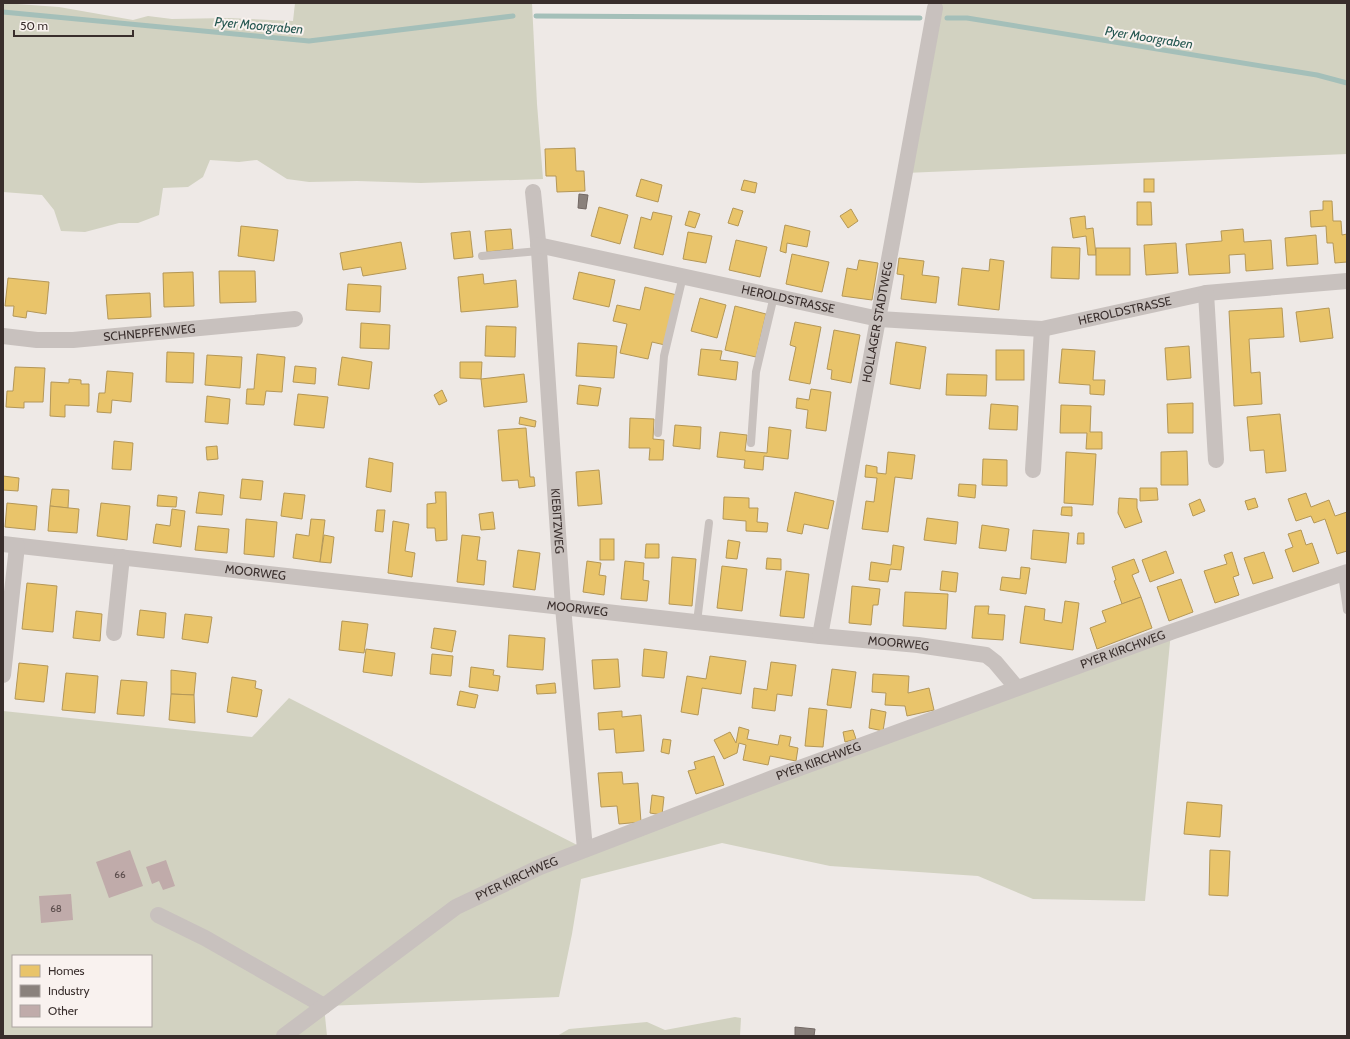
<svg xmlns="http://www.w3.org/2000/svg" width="1350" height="1039" font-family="Cabin,sans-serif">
<rect width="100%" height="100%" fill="#eee9e6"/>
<!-- green -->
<g fill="#d2d2c1" fill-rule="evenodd">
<polygon points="3,3 59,7 133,20 148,16 172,19 227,18 293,21 295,3 532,3 537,104 543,179 421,183 357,181 309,182 287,179 257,160 239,162 210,160 203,177 188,187 163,188 159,215 138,223 119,223 85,232 61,231 54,210 42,195 3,192"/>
<polygon points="936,3 1347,3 1347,154 905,173"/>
<path d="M1171 632 1145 901 1033 899 978 876 830 866 722 843 581 879 572 934 559 997 324 1006 327 1036H3V711L252 737 289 698 585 849ZM13 956H151V1026H13Z"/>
<polygon points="735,1017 741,1018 740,1036 557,1036 569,1029 647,1022 665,1030"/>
</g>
<!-- homes -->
<g fill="#e9c46a" stroke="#b49757">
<polygon points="575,148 576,171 584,171 585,191 557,192 556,176 546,176 545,149"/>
<polygon points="641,179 662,185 658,202 636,196"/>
<rect x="1144" y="179" width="10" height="13"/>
<polygon points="744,180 757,183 755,193 741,190"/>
<polygon points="1323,201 1332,201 1333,221 1341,221 1342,235 1347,234 1347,262 1335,263 1333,243 1327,243 1326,226 1311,227 1310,211 1323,210"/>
<polygon points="1137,202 1151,202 1152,225 1137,225"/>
<polygon points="599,207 628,215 620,244 591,236"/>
<polygon points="733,208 743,211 738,226 728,223"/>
<polygon points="851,209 858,221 848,228 840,216"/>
<polygon points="689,211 700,214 695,228 685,225"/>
<polygon points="653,212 672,216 663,255 634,248 641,217 651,220"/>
<polygon points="1085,216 1086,229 1093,228 1096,255 1088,255 1086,236 1073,238 1070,218"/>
<polygon points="785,225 810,231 807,247 787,243 786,253 780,251"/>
<polygon points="241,226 278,230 274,261 238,256"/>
<polygon points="511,229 513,249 487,252 485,231"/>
<polygon points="1243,229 1244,242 1271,240 1273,269 1246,271 1245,254 1229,255 1230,273 1189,275 1186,244 1222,241 1221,231"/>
<polygon points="470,231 473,257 454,259 451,233"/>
<polygon points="688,232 712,236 706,263 683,259"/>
<polygon points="1316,235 1318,264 1287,266 1285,238"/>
<polygon points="736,240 767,247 760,277 729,270"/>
<polygon points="401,242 406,269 363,276 361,267 343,270 340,253"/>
<polygon points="1176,243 1178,273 1146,275 1144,245"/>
<polygon points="1052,247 1080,248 1079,279 1051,278"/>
<rect x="1096" y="248" width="34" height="27"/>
<polygon points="792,254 829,262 822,292 786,284"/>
<polygon points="899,258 924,261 922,275 939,277 936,303 901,299 904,275 897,274"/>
<polygon points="990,259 1004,261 999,310 958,305 962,268 989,271"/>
<polygon points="859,260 878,263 872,300 842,296 847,268 857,270"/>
<polygon points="219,271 255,271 256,302 220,303"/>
<polygon points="193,272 194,306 164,307 163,273"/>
<polygon points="579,272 615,280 609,307 573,299"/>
<polygon points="483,274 484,284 516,280 518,307 461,312 458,277"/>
<polygon points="8,278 49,282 46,314 27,311 26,318 13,316 14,306 5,306"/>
<polygon points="348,284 381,286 380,312 346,310"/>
<polygon points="645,287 677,295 665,345 652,342 648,359 620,353 627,324 613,321 617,305 640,310"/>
<polygon points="150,293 151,317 108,319 106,295"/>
<polygon points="700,298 726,305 717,338 691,331"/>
<polygon points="735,306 766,314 756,357 725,350"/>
<polygon points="1282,308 1284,337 1249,339 1251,373 1260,372 1262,404 1234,406 1229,311"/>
<polygon points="1329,308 1333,338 1300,342 1296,312"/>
<polygon points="795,322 821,327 810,384 789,380 796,347 790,345"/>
<polygon points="361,323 390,325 389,349 360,348"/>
<polygon points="486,326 516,327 515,357 485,356"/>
<polygon points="834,330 860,335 851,383 831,379 832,370 827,369"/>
<polygon points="896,342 926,347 920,389 890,384"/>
<polygon points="578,343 617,346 614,378 576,376"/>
<polygon points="1189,346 1191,378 1167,380 1165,348"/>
<polygon points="701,349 722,351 720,360 738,362 736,380 698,375"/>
<polygon points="1062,349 1095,351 1093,380 1105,380 1104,395 1090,394 1090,385 1059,383"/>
<rect x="996" y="350" width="28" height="30"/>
<polygon points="167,352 194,353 193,383 166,382"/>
<polygon points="257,354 285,357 282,392 266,391 264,405 246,404 247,389 254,389"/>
<polygon points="207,355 242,357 240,388 205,385"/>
<polygon points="342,357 372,362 369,389 338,385"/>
<polygon points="460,362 482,362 481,379 460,378"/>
<polygon points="295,366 316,368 315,384 293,382"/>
<polygon points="15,367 45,368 43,402 24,402 24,408 6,407 7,391 13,391"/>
<polygon points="107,371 133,373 131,402 112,400 111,413 97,412 99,393 105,393"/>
<polygon points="524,374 527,402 484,407 481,379"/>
<polygon points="947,374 987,375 986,396 946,395"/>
<polygon points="69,379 81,380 81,384 89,384 89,406 65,405 65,417 50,416 51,382 69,383"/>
<polygon points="579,385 601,388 598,406 577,404"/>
<polygon points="811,389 831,392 826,431 806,428 808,410 796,408 797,398 809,400"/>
<polygon points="442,390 447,401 439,405 434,395"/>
<polygon points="298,394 328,397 324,428 294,425"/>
<polygon points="207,396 230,399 228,424 205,422"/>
<polygon points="1193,403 1193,433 1168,433 1167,404"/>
<polygon points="991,404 1018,406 1017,430 989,429"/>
<polygon points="1061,405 1091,406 1090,432 1102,432 1102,449 1086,449 1087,433 1060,433"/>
<polygon points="1280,414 1286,471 1266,473 1264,450 1250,451 1247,417"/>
<polygon points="520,417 536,421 535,427 519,424"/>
<polygon points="630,418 654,419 653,439 664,440 663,460 649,460 650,448 629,448"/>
<polygon points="675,425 701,427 700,449 673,446"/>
<polygon points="769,427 791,430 788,459 764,456 763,470 744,468 745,460 717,457 720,432 747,435 745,451 767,453"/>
<polygon points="526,428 530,477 534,477 535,486 519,488 518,480 502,481 498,430"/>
<polygon points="114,441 133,443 131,470 112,469"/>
<polygon points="217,446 218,459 207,460 206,447"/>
<polygon points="1187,451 1188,485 1161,485 1161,452"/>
<polygon points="888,452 915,455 912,479 895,477 888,532 862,529 866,501 874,502 877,478 865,477 866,465 877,467 877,473 886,474"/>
<polygon points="1066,452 1096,454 1093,505 1064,503"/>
<polygon points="369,458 393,463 391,492 366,487"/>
<polygon points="983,459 1007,460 1007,486 982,485"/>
<polygon points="599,470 602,504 578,506 576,472"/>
<polygon points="3,476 19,478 18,491 3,490"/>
<polygon points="242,479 263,481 261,500 240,498"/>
<polygon points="959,484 976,485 975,498 958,496"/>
<polygon points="1140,488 1157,488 1158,500 1140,501"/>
<polygon points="52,489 69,490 68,508 50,506"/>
<polygon points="199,492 224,495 222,515 196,513"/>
<polygon points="435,492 446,492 447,540 436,541 435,528 427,528 427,504 436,503"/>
<polygon points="795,492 834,501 828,529 804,524 802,534 787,531"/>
<polygon points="284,493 305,495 302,519 281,516"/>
<polygon points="1306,493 1311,507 1329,500 1335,516 1347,512 1347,551 1337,554 1325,519 1314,523 1311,516 1296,521 1288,499"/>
<polygon points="158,495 177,497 176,507 157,506"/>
<polygon points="724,497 749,498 749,508 758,508 757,522 768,523 767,532 746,531 746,521 723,519"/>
<polygon points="1119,498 1137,499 1137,508 1142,522 1125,528 1118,513"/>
<polygon points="1255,498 1258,507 1248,510 1245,501"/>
<polygon points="1200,499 1205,511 1193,516 1189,504"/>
<polygon points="7,503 37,506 35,530 5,527"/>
<polygon points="101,503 130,506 127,540 97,536"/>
<polygon points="50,506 79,509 77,533 48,531"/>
<polygon points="1062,507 1072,507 1072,516 1061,515"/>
<polygon points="172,509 185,511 181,547 153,543 156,524 170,526"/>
<polygon points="377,510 385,510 383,532 375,531"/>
<polygon points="493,512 495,529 481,530 479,514"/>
<polygon points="927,518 958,522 956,544 924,540"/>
<polygon points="246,519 277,522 274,557 244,554"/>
<polygon points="311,519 325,520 320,562 293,558 296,534 309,536"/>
<polygon points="393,521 409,524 405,551 415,553 412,577 388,573"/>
<polygon points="982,525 1009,529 1006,551 979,548"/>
<polygon points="198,526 229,529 227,553 195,550"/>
<polygon points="1033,530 1069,533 1066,563 1031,559"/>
<polygon points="1301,530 1306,545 1312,543 1319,563 1293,572 1285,550 1293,547 1288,534"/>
<polygon points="1078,533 1084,533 1084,544 1077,544"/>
<polygon points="324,535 334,537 331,563 320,562"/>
<polygon points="462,535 480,537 477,560 486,561 484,585 457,582"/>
<rect x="600" y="539" width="14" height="21"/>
<polygon points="728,540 740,542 737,559 726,558"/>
<polygon points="646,544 659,544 659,558 645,558"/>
<polygon points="893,545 904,547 901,570 890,569 888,582 869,580 871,562 891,565"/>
<polygon points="518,550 540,553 535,590 513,587"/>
<polygon points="1166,551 1174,573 1150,582 1142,560"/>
<polygon points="1232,552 1239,575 1233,577 1239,595 1215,603 1204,571 1227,564 1224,555"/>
<polygon points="1264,552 1273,578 1253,584 1244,558"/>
<polygon points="672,557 696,559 692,606 669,604"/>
<polygon points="767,558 781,559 781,570 766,569"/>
<polygon points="1134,559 1139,572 1132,575 1141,597 1122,604 1114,581 1116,580 1112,567"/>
<polygon points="587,561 601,563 599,575 606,576 604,595 583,592"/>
<polygon points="625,561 644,563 643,580 649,581 647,601 621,599"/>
<polygon points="722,566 747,569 742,611 717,608"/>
<polygon points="1021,567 1030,568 1026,594 1000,590 1002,577 1020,579"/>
<polygon points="786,571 809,574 804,618 780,616"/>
<polygon points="942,571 958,573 956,592 940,590"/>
<polygon points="1181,579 1193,612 1169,621 1157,587"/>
<polygon points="27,583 57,586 53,632 22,629"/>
<polygon points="852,586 880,589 878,605 873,605 871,625 849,623"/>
<polygon points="905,592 948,594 946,629 903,626"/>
<polygon points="1141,597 1152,628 1097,649 1090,628 1106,622 1102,611"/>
<polygon points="1065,601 1079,603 1073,650 1020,643 1025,606 1045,609 1044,620 1062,623"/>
<polygon points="975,606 989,606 988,614 1005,615 1003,640 972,638"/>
<polygon points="140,610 166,613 164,638 137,635"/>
<polygon points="76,611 102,614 100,641 73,638"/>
<polygon points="185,614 212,617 208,643 182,639"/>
<polygon points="342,621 368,624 364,653 339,650"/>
<polygon points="434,628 456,631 452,652 431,648"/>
<polygon points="509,635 545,638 543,670 507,667"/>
<polygon points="366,649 395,653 392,676 363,672"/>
<polygon points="644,649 667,652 664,678 642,676"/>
<polygon points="432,654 453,656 451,676 430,674"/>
<polygon points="710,656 746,661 741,694 702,688 698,715 681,712 687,676 706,679"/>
<polygon points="618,659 620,687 594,689 592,660"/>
<polygon points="771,662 796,665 792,696 777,694 775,711 752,708 754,688 767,690"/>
<polygon points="19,663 48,666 44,702 15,699"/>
<polygon points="471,667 494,670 493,675 500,676 498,691 469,687"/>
<polygon points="832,669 856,672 851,708 827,705"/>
<polygon points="171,670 196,673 194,695 171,694"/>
<polygon points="66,673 98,676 95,713 62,710"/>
<polygon points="873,674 909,676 908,693 929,688 934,710 907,716 905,706 885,705 886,693 872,692"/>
<polygon points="232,677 256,681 255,688 262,690 257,717 227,712"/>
<polygon points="121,680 147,682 144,716 117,714"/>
<polygon points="555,683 556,693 537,694 536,685"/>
<polygon points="460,691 478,695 475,708 457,705"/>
<polygon points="171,694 194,695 195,723 169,720"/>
<polygon points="809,708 827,710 823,747 805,746"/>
<polygon points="871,709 886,712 883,731 869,728"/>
<polygon points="622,711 622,717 641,715 644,751 616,753 614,729 599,730 598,713"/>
<polygon points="739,727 749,730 747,739 778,745 780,735 791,737 789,746 798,748 796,761 770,756 768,765 743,760 746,745 739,743 737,753 724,759 714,740 730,732 736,743"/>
<polygon points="853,730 856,739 845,742 843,732"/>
<polygon points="663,739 671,740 669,754 661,752"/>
<polygon points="714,756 724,785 696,794 688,771 696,769 694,762"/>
<polygon points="622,772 623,784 638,783 641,822 619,824 617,806 601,807 598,773"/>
<polygon points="652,795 664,797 662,815 650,813"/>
<polygon points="1187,802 1222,805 1220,837 1184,834"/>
<polygon points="1210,850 1230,851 1228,896 1209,895"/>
</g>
<!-- industry -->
<g fill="#8a817c" stroke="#726864">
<polygon points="579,194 588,195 586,209 578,208"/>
<polygon points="795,1027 815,1029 814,1036 795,1036"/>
</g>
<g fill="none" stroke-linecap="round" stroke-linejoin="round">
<!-- stream -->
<g stroke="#a4bfb9" stroke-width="5">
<polyline points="3,12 309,41 513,16"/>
<polyline points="536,16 920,18"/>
<polyline points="947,18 967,18 1317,75 1347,83"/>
</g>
</g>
<!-- building -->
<g fill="#c0abaa">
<polygon points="130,850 143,886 109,898 96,862"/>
<polygon points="166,860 175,886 163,890 159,881 152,884 146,867"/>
<polygon points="71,894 73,920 41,923 39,896"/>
</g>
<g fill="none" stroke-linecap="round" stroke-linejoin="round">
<!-- service -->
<g stroke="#c8c1be" stroke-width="8">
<polyline points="482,256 539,251"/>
<polyline points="658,433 664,356 683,276"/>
<polyline points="751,443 756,372 774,296"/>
<polyline points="1342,574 1347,610"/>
<polyline points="697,622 709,523"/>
</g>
<!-- minor -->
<g stroke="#c8c1be" stroke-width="16">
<path id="s1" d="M533 192 539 251 563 607 585 849"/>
<path id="s2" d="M538 245 879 319 1042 329 1206 293 1347 281"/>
<polyline points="1206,293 1216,460"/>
<path id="s3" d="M3 336 37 340H73L295 319"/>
<polyline points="1033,470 1042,329"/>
<path id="s4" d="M3 544 820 636 918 645 986 655 995 662 1017 688"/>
<polyline points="114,633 122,557"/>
<path id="s5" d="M820 636 935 8"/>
<polyline points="3,675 17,546"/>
<polyline points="158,915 205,938 324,1006"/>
<path id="s6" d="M284 1036 456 907 540 867 775 777 950 713 1171 632 1347 572"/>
</g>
</g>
<g text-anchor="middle" stroke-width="4" stroke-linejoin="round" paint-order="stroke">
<!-- number labels -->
<g font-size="10" fill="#5b4d4c">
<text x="120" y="878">66</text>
<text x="56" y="912">68</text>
</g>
<!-- street labels -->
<g font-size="12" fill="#392e2c" stroke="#f9f2ef">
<text dy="4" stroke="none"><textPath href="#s2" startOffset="256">HEROLDSTRASSE</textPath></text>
<text dy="4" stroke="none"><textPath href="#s2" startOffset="597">HEROLDSTRASSE</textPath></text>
<text dy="4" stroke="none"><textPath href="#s5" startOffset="319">HOLLAGER STADTWEG</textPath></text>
<text dy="4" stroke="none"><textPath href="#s3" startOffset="147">SCHNEPFENWEG</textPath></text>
<text dy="4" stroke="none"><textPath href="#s1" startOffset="330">KIEBITZWEG</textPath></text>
<text dy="4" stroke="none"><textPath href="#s4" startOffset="254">MOORWEG</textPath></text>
<text dy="4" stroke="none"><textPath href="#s4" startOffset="578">MOORWEG</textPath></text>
<text dy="4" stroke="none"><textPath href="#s4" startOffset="901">MOORWEG</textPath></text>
<text dy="4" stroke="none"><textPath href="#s6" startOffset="930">PYER KIRCHWEG</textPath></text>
<text dy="4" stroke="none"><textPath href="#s6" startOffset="606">PYER KIRCHWEG</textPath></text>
<text dy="4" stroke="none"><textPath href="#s6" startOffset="282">PYER KIRCHWEG</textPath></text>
</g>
<!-- water labels -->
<g font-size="13" font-style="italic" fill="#255751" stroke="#f9f2ef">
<text transform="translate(259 25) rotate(5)" y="5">Pyer Moorgraben</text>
<text transform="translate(1149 37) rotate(9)" y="5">Pyer Moorgraben</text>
</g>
</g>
<!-- border -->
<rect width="1350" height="1039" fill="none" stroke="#392e2c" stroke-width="8"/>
<!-- legend -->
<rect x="12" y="955" width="140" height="72" fill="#f9f2ef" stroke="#aca4a1"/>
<rect x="20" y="965" width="20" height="12" fill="#e9c46a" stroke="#aca4a1"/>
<text x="48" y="975" font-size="12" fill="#392e2c">Homes</text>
<rect x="20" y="985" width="20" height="12" fill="#8a817c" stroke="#aca4a1"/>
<text x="48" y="995" font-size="12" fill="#392e2c">Industry</text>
<rect x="20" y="1005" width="20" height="12" fill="#c0abaa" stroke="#aca4a1"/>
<text x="48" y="1015" font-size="12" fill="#392e2c">Other</text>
<!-- scale -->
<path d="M14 30v6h119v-6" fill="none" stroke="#392e2c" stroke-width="2"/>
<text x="20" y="30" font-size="12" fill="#392e2c" stroke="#f9f2ef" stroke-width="3" paint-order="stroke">50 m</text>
</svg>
